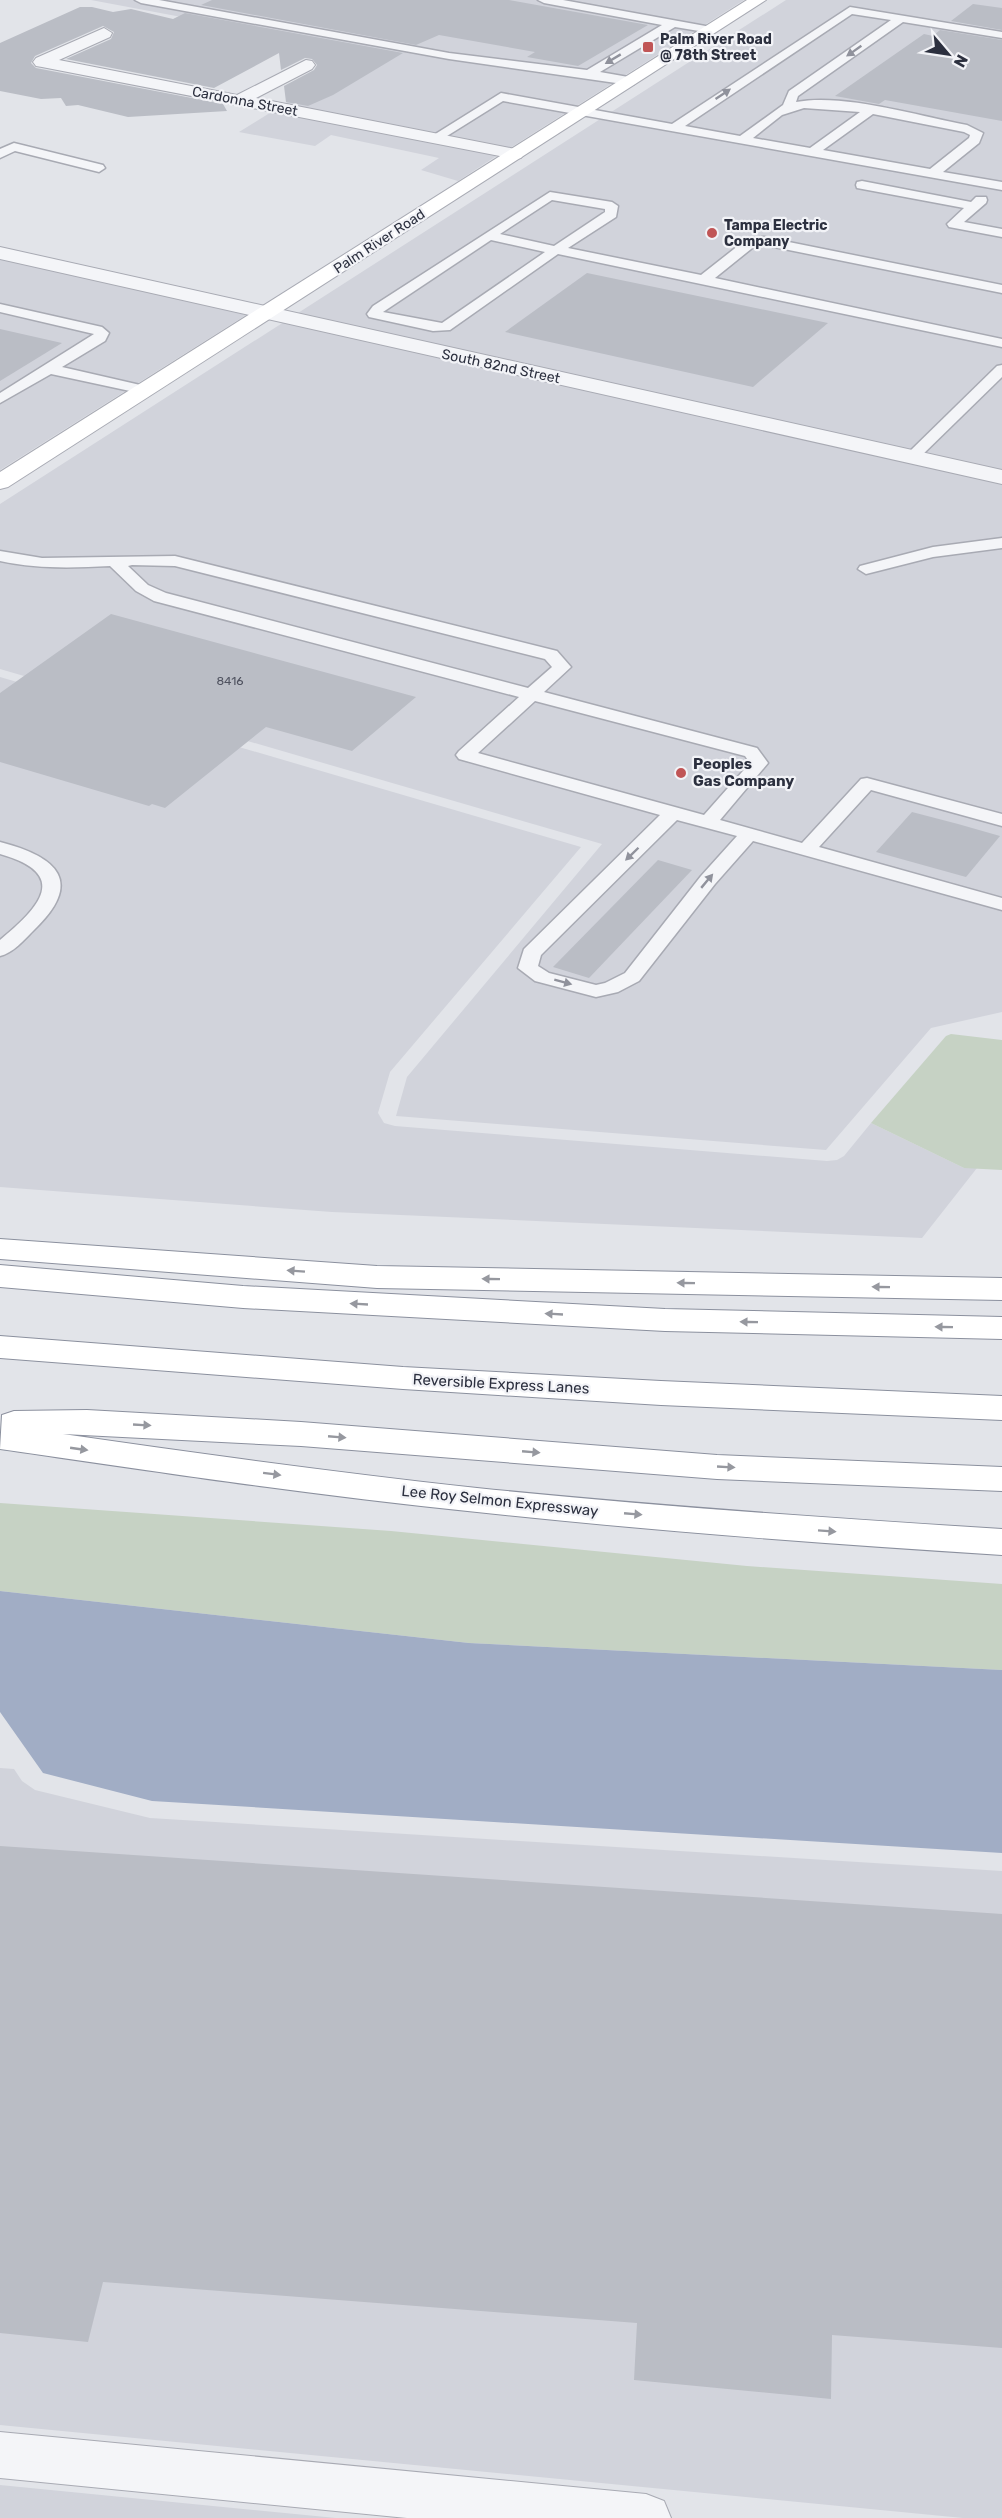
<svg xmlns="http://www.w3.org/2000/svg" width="1002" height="2518" font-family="Rubik,sans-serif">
<rect width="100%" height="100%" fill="#e2e4e9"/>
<!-- built -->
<g fill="#d1d3db">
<polygon points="91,0 744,0 510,148 284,104 367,52"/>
<polygon points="786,0 1002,0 1002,1012 931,1028 826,1150 396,1116 407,1077 602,844 0,669 0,504"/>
<polygon points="273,111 498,155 458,181 421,170 439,158 331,135 315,146 239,132"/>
<polygon points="0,258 246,315 0,470"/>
<polygon points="0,677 581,847 390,1072 378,1113 384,1123 395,1126 827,1161 837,1160 844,1156 871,1123 964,1168 977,1168 922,1238 332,1212 0,1187"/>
<polygon points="0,1768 14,1769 22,1781 35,1790 150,1818 1002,1871 1002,2518 963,2518 0,2425"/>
<polygon points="0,2485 336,2518 0,2518"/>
</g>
<!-- green -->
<g fill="#c6d2c4">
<polygon points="951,1034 1002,1040 1002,1170 964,1168 871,1123 946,1036"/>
<polygon points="0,1503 391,1531 747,1566 1002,1584 1002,1670 469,1643 0,1591"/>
</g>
<!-- water -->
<polygon fill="#a1adc5" points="0,1591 469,1643 1002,1670 1002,1853 152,1801 43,1773 0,1712"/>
<!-- building -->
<g fill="#babdc5">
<polygon points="212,0 509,0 648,25 578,66 527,57 535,52 439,35 416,45 201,5"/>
<polygon points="973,4 1002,8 1002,30 951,21"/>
<polygon points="80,7 92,7 113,12 131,9 173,19 185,13 403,53 333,95 308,106 286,102 284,86 314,70 317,65 312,59 305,58 281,70 279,53 214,88 66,59 111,39 114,32 103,26 35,56 31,63 36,68 223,104 227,111 128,117 78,105 66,106 61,98 41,99 0,91 0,43"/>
<polygon points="940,30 1002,40 1002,121 885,100 879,104 835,96 924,34 933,36"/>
<polygon points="587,273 828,323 753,387 505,332"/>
<polygon points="0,329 62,343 0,381"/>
<polygon points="111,614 265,656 416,697 352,751 266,727 165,808 152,804 149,806 0,762 0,693"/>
<polygon points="912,812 958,824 1000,836 966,877 876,852"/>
<polygon points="658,860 692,870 589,978 553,967"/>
<polygon points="0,1846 1002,1914 1002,2348 832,2335 831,2399 634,2380 637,2323 103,2282 88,2342 0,2333"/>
</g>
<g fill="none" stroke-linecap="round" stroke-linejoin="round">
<!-- lane casing -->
<g stroke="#a8aab3" stroke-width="3">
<g id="lane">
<polygon points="135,0 159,0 449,53 587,70 662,25 544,3 538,0 563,0 711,27 717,30 711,33 675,27 600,72 634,78 634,84 630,85 449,59 141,3"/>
<path d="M850 7 1002 32V38L903 22 798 96 796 102C844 93 919 116 967 125L983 133 979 143 943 172 1002 182V190L503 101 439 141H431L429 138 501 93 672 124ZM852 14 891 20 789 91 783 105 740 136 685 126ZM804 108 860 112 810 148 753 138 782 115ZM873 114 964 132 970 135 969 138 930 169 823 150Z"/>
<polygon points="14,143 103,165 105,168 99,172 15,151 0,158 0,149"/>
<polygon points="862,181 971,202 976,197 986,197 987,200 986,203 964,222 1002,229 1002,237 949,227 947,224 964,208 857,188 856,185 857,182"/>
<path d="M550 192 612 202 618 206 616 217 568 248 701 275 748 238 764 237 1002 285V293L764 245H756L715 278 1002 339V347L558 254 450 330 433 331 369 317 367 314 373 306ZM552 200 605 209V212L554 246 500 234ZM491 240 545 252 442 323 383 312Z"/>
<polygon points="0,304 102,327 109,333 105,341 62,367 149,387 151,390 144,394 51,374 0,403 0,393 94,334 0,312"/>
<polygon points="1002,365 1002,377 917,460 907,460 904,457 907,454 997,366"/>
<polygon points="1002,538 1002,548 933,557 866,574 858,569 860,566 933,547"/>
<path d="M0 551 42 558 175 556 557 651 571 667 544 692 757 748 768 763 720 820 802 843 861 779 867 778 1002 814V826L871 790 819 847 1002 898V910L753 841 715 884 639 981 618 992 596 997 535 981 518 968 524 949 660 815 459 759 456 755 459 751 519 697 154 601 136 591 110 566C72 568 37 569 0 561ZM132 565 175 566 545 659 552 667 528 688 166 593 148 585 128 566ZM535 701 745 756 750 763 704 815 478 753ZM677 820 737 836 701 876 625 973 605 983 596 985 549 973 538 966 541 955Z"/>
<path d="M0 842C58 857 85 882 33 931 24 940 13 953 0 956V940C40 907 71 874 0 854Z"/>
</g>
</g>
<!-- street casing -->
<g stroke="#a8aab3" stroke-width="2">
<g id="street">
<polygon points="104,28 112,33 110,37 59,60 237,95 306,60 312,61 315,65 312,69 256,98 515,149 521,150 524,154 521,158 515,159 42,67 36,66 33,62 36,58"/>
<polygon points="0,247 1002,470 1002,484 0,259"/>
<polygon points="0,2432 646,2494 664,2501 671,2518 407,2518 0,2478"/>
</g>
</g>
<!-- secondary casing -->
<g stroke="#a8aab3" stroke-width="2">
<polygon id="secondary" points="747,0 766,0 8,487 0,489 0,472"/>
</g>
<!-- highway casing -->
<g stroke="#8b909e" stroke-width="2">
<g id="highway">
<polygon points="0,1239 377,1266 1002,1278 1002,1300 377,1288 0,1259"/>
<polygon points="0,1265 243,1286 665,1309 1002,1317 1002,1339 665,1331 243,1308 0,1287"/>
<polygon points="0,1336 403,1367 661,1381 1002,1396 1002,1420 661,1405 403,1389 0,1358"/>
<path d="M87 1410 301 1422 717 1455 1002 1467V1491L717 1479 301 1446 63 1434C201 1454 339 1473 477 1488 652 1506 827 1518 1002 1529V1555C827 1544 652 1531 477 1512 317 1496 159 1472 0 1449L2 1415 14 1411Z"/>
</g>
</g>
<!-- lane -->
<use href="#lane" fill="#f4f5f8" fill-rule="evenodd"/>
<!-- street -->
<use href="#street" fill="#f4f5f8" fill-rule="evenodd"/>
<!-- secondary -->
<use href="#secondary" fill="#fff" fill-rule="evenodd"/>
<!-- highway -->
<use href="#highway" fill="#fff" fill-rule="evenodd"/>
</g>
<!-- one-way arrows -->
<defs><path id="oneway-solid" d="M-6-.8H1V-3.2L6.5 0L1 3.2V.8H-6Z" transform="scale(1.5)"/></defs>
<g fill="#90929c">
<use href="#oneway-solid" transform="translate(854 51) rotate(145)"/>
<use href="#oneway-solid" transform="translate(613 59) rotate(149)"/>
<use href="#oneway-solid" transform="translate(723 94) rotate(-34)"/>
<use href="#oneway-solid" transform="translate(632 854) rotate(136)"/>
<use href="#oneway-solid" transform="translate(707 881) rotate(-50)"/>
<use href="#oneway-solid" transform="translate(563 982) rotate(15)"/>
</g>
<g fill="#96989f">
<use href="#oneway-solid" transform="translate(296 1271) rotate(-176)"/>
<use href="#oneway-solid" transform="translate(491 1279) rotate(-179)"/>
<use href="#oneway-solid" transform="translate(686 1283) rotate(-179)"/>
<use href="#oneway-solid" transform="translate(881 1287) rotate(-179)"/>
<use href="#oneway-solid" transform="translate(359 1304) rotate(-177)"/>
<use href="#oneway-solid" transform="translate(554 1314) rotate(-177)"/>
<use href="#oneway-solid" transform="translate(749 1322) rotate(-179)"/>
<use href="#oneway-solid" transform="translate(944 1327) rotate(-179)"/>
<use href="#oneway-solid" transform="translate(142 1425) rotate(3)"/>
<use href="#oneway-solid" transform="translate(337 1437) rotate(5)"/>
<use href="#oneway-solid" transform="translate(79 1449) rotate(8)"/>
<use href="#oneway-solid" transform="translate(531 1452) rotate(5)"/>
<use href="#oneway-solid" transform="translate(726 1467) rotate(3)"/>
<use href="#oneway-solid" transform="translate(272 1474) rotate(7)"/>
<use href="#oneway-solid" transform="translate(633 1514) rotate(5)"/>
<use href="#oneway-solid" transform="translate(827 1531) rotate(4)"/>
</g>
<!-- markers -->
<g fill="#c05556" stroke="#f2f3f7" stroke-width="2">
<rect x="642" y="41" width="12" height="12" rx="3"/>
<circle cx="712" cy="233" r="6"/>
<circle cx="681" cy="773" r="6"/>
</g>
<g text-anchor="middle" stroke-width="4.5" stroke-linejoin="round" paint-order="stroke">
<!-- number labels -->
<g font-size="12" fill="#505360">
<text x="230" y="685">8416</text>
</g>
<!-- far-poi labels -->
<g font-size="14" font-weight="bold" fill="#2c303f" stroke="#f2f3f7" text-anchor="start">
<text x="660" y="44">Palm River Road<tspan x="660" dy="16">@ 78th Street</tspan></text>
<text x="724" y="230">Tampa Electric<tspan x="724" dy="16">Company</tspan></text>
</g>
<!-- far-street labels -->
<g font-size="14" fill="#2c303f" stroke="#f2f3f7">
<text transform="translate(245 101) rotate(11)" y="5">Cardonna Street</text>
<text transform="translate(379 241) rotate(-33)" y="5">Palm River Road</text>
<text transform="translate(501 366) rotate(12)" y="5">South 82nd Street</text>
</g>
<!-- poi labels -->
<g font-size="15" font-weight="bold" fill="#2c303f" stroke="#f2f3f7" text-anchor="start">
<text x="693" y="769">Peoples<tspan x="693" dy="17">Gas Company</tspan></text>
</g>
<!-- street labels -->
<g font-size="15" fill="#2c303f" stroke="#f2f3f7">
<text transform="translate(501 1384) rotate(3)" y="5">Reversible Express Lanes</text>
<text transform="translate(500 1501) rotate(6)" y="5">Lee Roy Selmon Expressway</text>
</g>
</g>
<!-- north arrow -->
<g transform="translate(948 54) rotate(119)" stroke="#f2f3f7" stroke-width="4.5" paint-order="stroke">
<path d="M0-4.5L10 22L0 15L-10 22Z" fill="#2c303f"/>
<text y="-9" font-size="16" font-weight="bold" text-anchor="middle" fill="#2c303f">N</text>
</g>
</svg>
